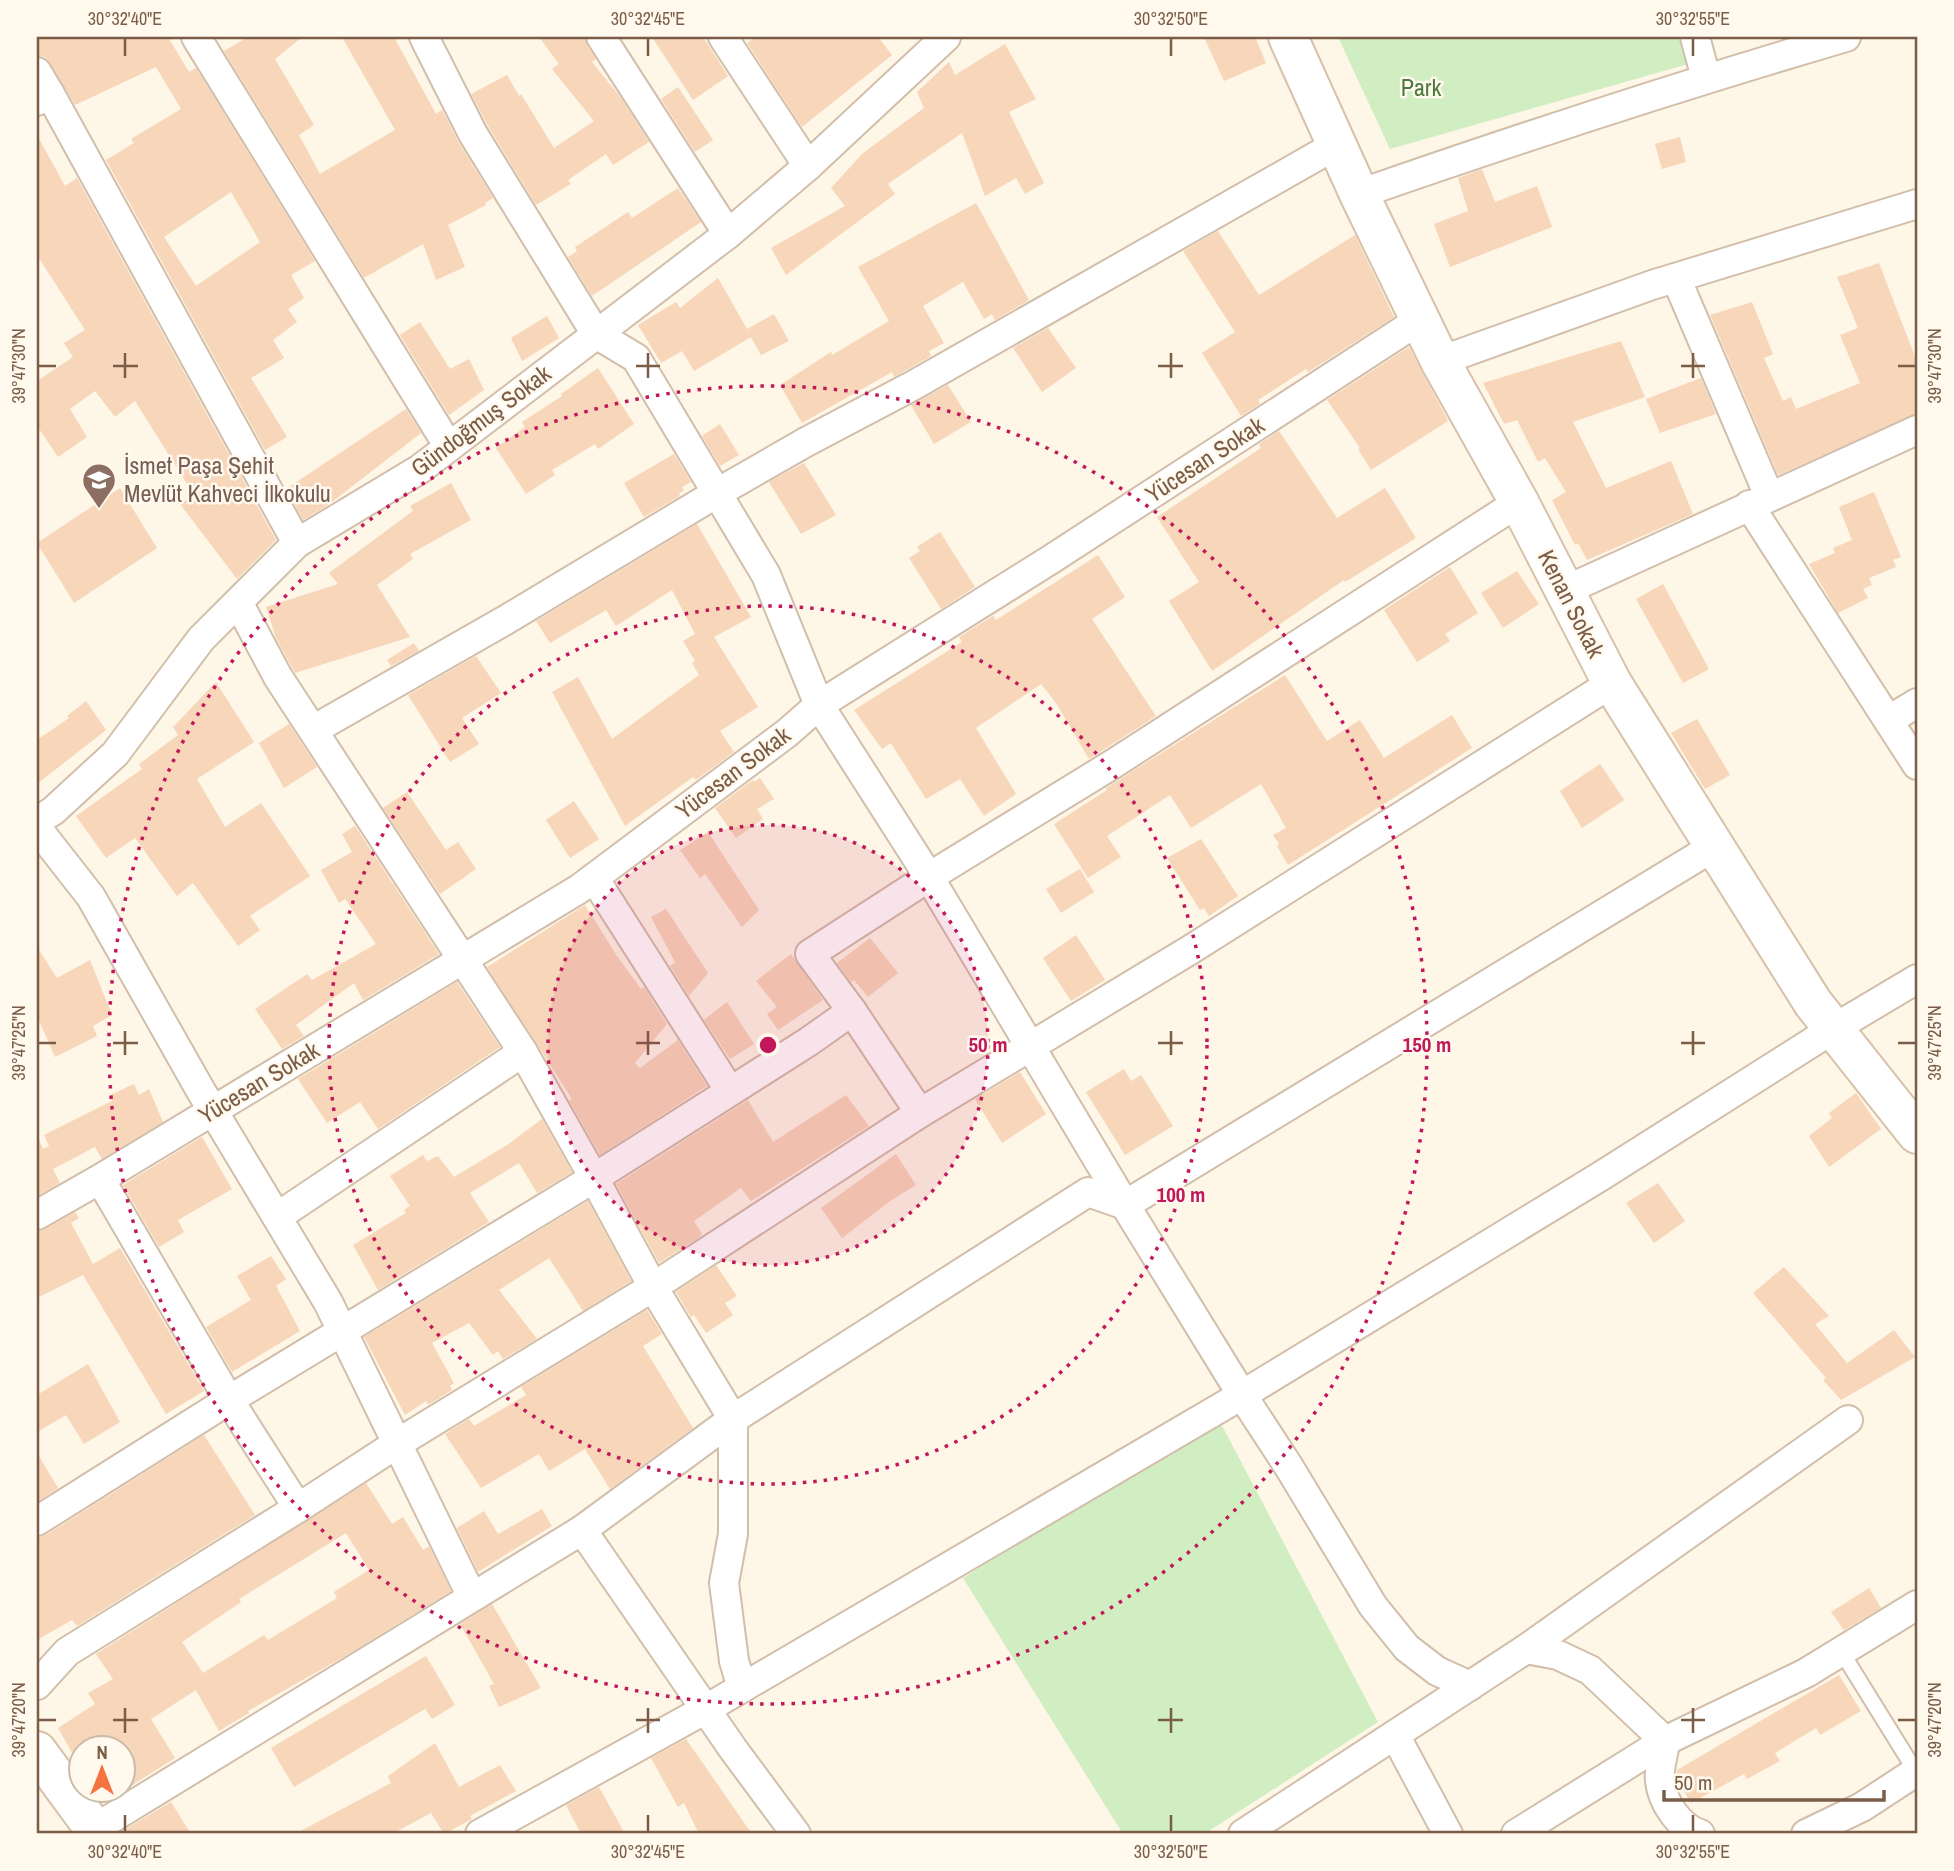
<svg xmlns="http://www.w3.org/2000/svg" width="1954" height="1871" font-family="'Archivo Narrow',sans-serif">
<rect width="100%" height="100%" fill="#fef6e6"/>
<!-- green -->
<g fill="#d1eec2">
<polygon points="1338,37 1683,37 1692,63 1390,149"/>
<polygon points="1218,1418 1378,1722 1204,1834 1123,1834 963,1578"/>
</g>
<!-- building -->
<g fill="#f7d6ba" fill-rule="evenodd">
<path d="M37 37H168L189 72 196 68 315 261 291 275 304 298 288 309 297 322 273 340 284 358 251 378 287 437 265 450 106 160 134 143 131 139 181 109 156 67 75 105 51 64 45 57 37 55ZM231 192 260 242 196 286 164 237Z"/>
<polygon points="248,37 302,37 275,59 314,125 299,135 320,174 395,130 342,37 394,37 436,114 442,110 459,143 493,198 485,203 486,205 448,225 465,267 436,280 423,244 364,278 224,51"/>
<polygon points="539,37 585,37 587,46 596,59 592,62 621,98 649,142 613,165 606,154 568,180 571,184 536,205 488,126 471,94 507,75 519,96 521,94 554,148 594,121 552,69 559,64"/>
<polygon points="652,37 703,37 728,76 693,100"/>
<polygon points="756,37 878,37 892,55 802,127 747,43"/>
<polygon points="1204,37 1255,37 1266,63 1224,81"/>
<polygon points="1005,44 1036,99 1009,112 1044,183 1025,194 1016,178 985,196 962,133 888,184 895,194 786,275 771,248 845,206 831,188 863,153 924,108 917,92 949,62 955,75"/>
<polygon points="678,87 713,140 695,152 661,99"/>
<polygon points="37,135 65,186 77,178 276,540 237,579 180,504 194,495 135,401 115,417 95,391 70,409 87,437 58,457 37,426 37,381 73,357 64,343 85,330 37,255"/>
<polygon points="1680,137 1686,162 1662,169 1655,144"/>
<polygon points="1482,169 1495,202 1537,186 1552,227 1450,267 1434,224 1468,211 1458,178"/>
<polygon points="678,188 701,222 592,296 568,257 577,251 575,247 628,212 632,218"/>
<polygon points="976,203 1029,300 995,320 992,314 984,319 963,282 923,306 944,343 929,351 931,356 894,377 892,372 802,423 780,385 831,352 832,355 889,321 858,267"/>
<polygon points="1218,231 1259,295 1355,235 1394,317 1308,372 1306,369 1258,400 1260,404 1241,416 1202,353 1235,332 1183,251"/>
<polygon points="1879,263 1917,362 1917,414 1778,475 1710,315 1752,302 1773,354 1764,358 1783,401 1791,397 1796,409 1860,383 1840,335 1858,328 1837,277"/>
<polygon points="718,278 747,329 774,314 789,341 761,355 751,337 694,371 682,351 661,363 638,325 676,302 680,308"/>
<polygon points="547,316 559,338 522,361 511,338"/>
<polygon points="420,322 450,369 469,359 484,390 449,415 400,335"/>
<polygon points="1048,328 1076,368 1042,392 1013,348"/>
<polygon points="1621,341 1645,397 1573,422 1606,488 1671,461 1693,514 1587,560 1578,543 1575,545 1552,500 1566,492 1545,458 1538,462 1517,420 1504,424 1483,383"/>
<polygon points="1409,347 1448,421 1371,470 1358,449 1360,448 1327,400"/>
<polygon points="598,368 634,424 598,449 595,444 552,470 555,475 526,494 496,448 525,427 522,422 562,396 561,394"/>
<polygon points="1701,378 1716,414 1660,433 1646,399"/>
<polygon points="948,385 971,422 934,444 911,405"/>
<polygon points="406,409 421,433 328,505 303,520 286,489"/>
<polygon points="720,424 739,455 720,466 702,436"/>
<polygon points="1279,431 1337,518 1385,488 1416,538 1345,582 1344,580 1212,671 1169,601 1199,582 1157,517 1261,448 1259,444"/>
<polygon points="674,454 691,482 682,487 684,491 679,493 680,496 644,517 624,483"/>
<polygon points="804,463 836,515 801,534 769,482"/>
<polygon points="451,483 471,520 410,554 413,559 377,585 410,637 295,673 276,638 266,607 338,584 329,573 413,511 410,506"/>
<polygon points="120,488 157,548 74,603 37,543"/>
<polygon points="1874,492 1901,557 1893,560 1896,567 1869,578 1872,585 1863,589 1868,598 1838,613 1809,564 1835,553 1833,548 1852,540 1839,507"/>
<polygon points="697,524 751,617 714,637 758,707 720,731 734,752 696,780 693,777 625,826 552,692 578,677 612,739 699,675 692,663 695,661 683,641 695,634 672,590 616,626 606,610 550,643 536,621"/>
<polygon points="940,532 975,587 941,609 909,558 920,551 917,547"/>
<polygon points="1098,555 1125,597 1092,619 1156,716 1089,759 1056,703 1041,684 976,728 1016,794 984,816 960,779 926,799 891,743 882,749 854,710 962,642 959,637 993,616 996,620"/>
<polygon points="1450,567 1478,613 1445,634 1450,641 1417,662 1384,610"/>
<polygon points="1517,571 1539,604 1503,628 1481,593"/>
<polygon points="1663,584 1709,669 1683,683 1636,599"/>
<polygon points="414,643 419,651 391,666 387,660"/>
<polygon points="476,656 501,693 462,718 479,744 450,762 408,695"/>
<polygon points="1285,675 1327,741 1360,720 1384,758 1452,715 1472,748 1288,865 1277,846 1279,844 1273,835 1286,828 1261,784 1191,828 1170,795 1107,836 1121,857 1088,878 1054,824 1107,790 1106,788"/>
<polygon points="216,682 254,742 197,779 225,827 261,803 310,876 250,916 260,930 238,946 193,883 177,896 135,838 106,858 76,816 142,769 139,764 178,735 173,727"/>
<polygon points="86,701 106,730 37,784 37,740 69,718 67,716"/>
<polygon points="1697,719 1730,775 1705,789 1671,733"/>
<polygon points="289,724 317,767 284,788 259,743"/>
<polygon points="1600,764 1624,800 1582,828 1560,791"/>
<polygon points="760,778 774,799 757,809 763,819 736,838 715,808 753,780 754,782"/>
<polygon points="407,792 446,850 458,842 476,869 440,894 383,808"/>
<polygon points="574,801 599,839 570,858 546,820"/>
<polygon points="355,826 439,954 363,1000 354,983 296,1025 304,1036 282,1049 255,1009 307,974 312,980 376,944 345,899 339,903 321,870 352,852 342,834"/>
<polygon points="708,832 759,910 742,927 705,874 700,878 680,850"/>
<polygon points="1201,839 1238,896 1209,916 1204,908 1200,910 1167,858"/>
<polygon points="1080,869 1094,892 1061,913 1046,889"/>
<polygon points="585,905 617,956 641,989 644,987 667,1024 635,1063 640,1068 678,1040 707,1086 600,1155 569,1100 572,1099 487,967"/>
<polygon points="666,909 708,973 689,996 670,966 675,962 651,917"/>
<polygon points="1076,935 1105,980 1071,1001 1043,958"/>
<polygon points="870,938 898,973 868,997 854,980 851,982 837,963"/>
<polygon points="37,947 57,978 90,960 112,1015 93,1026 97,1036 55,1057 37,1016"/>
<polygon points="791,954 823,1000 778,1030 767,1014 777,1007 756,981"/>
<polygon points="457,982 500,1047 378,1129 360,1102 327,1123 298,1079"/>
<polygon points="727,1002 754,1044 730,1059 704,1020"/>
<polygon points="1124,1069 1131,1081 1141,1075 1173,1126 1125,1155 1086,1092"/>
<polygon points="1020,1072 1046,1114 1002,1143 975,1099"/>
<polygon points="134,1084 139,1095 149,1089 163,1122 102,1159 95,1147 53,1169 60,1183 37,1196 37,1136 43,1149 49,1146 44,1135 112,1101 110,1095"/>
<polygon points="1856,1093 1881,1129 1829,1167 1809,1136 1832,1118 1829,1113"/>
<polygon points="846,1095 869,1126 751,1201 741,1188 694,1221 702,1234 698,1238 659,1263 616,1184 748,1100 773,1142"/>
<polygon points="542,1119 572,1172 537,1193 519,1163 470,1193 489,1222 378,1290 353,1245 406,1213 404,1210 410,1206 390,1176 423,1155 427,1161 438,1156 454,1177 507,1145"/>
<polygon points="202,1137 232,1189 178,1220 184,1232 159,1247 123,1185"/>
<polygon points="896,1154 916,1185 890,1201 842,1238 821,1208"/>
<polygon points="1658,1183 1685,1221 1654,1243 1626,1203"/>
<polygon points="588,1201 631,1281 583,1311 549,1258 499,1290 537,1339 503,1359 498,1351 493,1355 469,1323 432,1343 454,1383 450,1386 452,1390 428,1405 426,1401 405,1415 364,1337"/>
<polygon points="75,1212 79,1218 71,1223 93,1264 120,1248 204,1391 166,1414 83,1275 37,1298 37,1232 45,1229"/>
<polygon points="271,1256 286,1279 276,1286 300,1331 232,1372 206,1327 251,1300 237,1276"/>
<polygon points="716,1265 737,1296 725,1303 733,1315 706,1333 694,1315 691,1317 676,1292"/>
<polygon points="1784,1267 1829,1316 1815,1324 1847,1363 1894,1330 1915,1357 1841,1400 1823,1380 1826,1378 1753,1293"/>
<polygon points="647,1310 662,1334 643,1346 693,1428 610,1489 585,1449 549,1471 539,1454 481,1488 445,1434 469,1419 474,1426 526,1395 521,1387"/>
<polygon points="88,1364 120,1422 84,1444 66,1415 37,1432 37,1395"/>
<polygon points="204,1435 255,1515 77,1626 72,1620 37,1640 37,1537 46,1535"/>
<polygon points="37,1453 58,1488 37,1502"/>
<path d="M366 1483 392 1524 403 1517 423 1550 429 1546 451 1591 347 1655 248 1711 249 1713 219 1731 196 1690 151 1719 175 1758 104 1803 96 1790H122V1748H80L79 1765 58 1728 95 1704 88 1693 113 1679 96 1654ZM346 1533 369 1570 334 1592 337 1598 268 1640 264 1635 203 1673 182 1642 241 1602 239 1599Z"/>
<polygon points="542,1509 552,1526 478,1572 457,1528 484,1511 498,1534"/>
<polygon points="1869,1588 1881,1608 1844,1630 1831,1612"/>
<polygon points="492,1604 541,1688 499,1707 489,1686 494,1684 460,1624"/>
<polygon points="426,1656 455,1705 432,1719 425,1709 294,1787 271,1748"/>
<polygon points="1839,1675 1861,1711 1820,1735 1816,1728 1775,1753 1780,1761 1747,1779 1744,1774 1691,1803 1677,1779 1677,1770"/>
<polygon points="686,1739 752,1834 699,1834 684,1803 678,1807 651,1758"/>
<polygon points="435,1743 459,1787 500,1765 516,1791 470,1816 472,1819 444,1834 431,1813 392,1834 295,1834 391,1783 388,1776"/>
<polygon points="599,1787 625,1834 581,1834 566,1805"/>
<polygon points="171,1802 191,1834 122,1834 121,1832"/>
</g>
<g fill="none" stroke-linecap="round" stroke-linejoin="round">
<!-- lane casing -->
<g stroke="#d2beaa" stroke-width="18">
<polyline id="lane" points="1841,1651 1916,1772"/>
</g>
<!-- street casing -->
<g stroke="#d2beaa" stroke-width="32">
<g id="street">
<polyline points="196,37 449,447"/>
<polyline points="424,37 473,134 596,334 636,358 766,575 819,705 929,877 1125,1205 1242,1395 1289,1467 1373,1606 1407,1648 1437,1671 1470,1686"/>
<polyline points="601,37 728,234"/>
<polyline points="723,37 808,166"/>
<polyline points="1695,37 1706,78"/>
<polyline points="37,72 50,94 37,101"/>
<polyline points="50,94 297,543"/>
<path d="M1359 194C1520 138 1682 85 1846 37"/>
<polyline points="1676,278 1769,496"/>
<polyline points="1440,361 1652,285 1917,204"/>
<polyline points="1749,505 1917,765"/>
<polyline points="1564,591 1917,430"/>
<polyline points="239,604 278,677 523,1052 594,1178 653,1287 733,1419 733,1534 724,1583 734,1661 742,1688"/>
<polyline points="1889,720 1917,703"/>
<polyline points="313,730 504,621 717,493 806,442 914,385 1336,145"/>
<polyline points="37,821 53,811 115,754 201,639 297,543 420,469 728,234 808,166 946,37"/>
<polyline points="37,828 91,897 201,1091 328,1302 472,1597"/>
<polyline points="594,878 730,1091"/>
<polyline points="852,1011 920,1113"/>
<polyline points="100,1179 229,1400 298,1508"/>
<polyline points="37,1215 100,1179 579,889 787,733 819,705 1050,560 1421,319"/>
<polyline points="277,1217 523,1052"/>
<polyline points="37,1521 229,1400 594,1178 808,1042 852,1011 810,954 929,877 1113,764 1519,502"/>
<polyline points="582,1530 733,1749 796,1834"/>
<polyline points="1526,1649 1848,1420"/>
<polyline points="37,1685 67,1652 298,1508 398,1443 653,1287 920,1113 1190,950 1612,683"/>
<polyline points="1395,1735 1448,1834"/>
<polyline points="94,1829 582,1530 733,1419 1088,1192 1125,1205 1715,846"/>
<polyline points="480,1834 706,1709 1242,1395 1601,1176 1833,1029 1917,979"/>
<polyline points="1243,1834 1526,1649 1558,1655 1590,1670 1665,1741 1516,1834"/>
<path d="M1700 1834C1680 1828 1662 1802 1660 1781 1658 1770 1664 1753 1665 1741L1806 1673 1917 1605"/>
<polyline points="1806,1834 1862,1807 1917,1771"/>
</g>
</g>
<!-- secondary casing -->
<g stroke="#d8c1a9" stroke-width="42">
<g id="secondary">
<polyline points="1288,37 1359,194 1440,361 1519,502 1612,683 1813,1003 1917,1134"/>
<polyline points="37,1751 98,1834"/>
</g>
</g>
<!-- lane -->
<use href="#lane" stroke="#fff" stroke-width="14"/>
<!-- street -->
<use href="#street" stroke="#fff" stroke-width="28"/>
<!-- secondary -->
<use href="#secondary" stroke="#fff" stroke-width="38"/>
</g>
<!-- ticks -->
<path fill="none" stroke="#7b5d47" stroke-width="2.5" d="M125 38V56M648 38V56M1171 38V56M1693 38V56M125 353V378M648 353V378M1171 353V378M1693 353V378M38 366H56M113 366H138M636 366H660M1158 366H1183M1681 366H1705M1898 366H1916M125 1031V1055M648 1031V1055M1171 1031V1055M1693 1031V1055M38 1043H56M113 1043H138M636 1043H660M1158 1043H1183M1681 1043H1705M1898 1043H1916M125 1708V1733M648 1708V1733M1171 1708V1733M1693 1708V1733M38 1720H56M113 1720H138M636 1720H660M1158 1720H1183M1681 1720H1705M1898 1720H1916M125 1815V1832M648 1815V1832M1171 1815V1832M1693 1815V1832"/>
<!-- distance rings -->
<circle cx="768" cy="1045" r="220" fill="#c2185b" fill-opacity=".12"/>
<g fill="none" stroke="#c2185b" stroke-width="3.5" stroke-dasharray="3.5 7">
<circle cx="768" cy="1045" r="220"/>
<circle cx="768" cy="1045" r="439"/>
<circle cx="768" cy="1045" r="659"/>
</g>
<!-- icons -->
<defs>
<g id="school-pin" transform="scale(1.75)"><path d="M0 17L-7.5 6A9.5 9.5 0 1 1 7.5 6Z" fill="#8d6e63" stroke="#fff9ee"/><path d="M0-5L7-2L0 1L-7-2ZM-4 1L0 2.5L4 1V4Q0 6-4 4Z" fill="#fff"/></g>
</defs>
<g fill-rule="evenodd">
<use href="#school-pin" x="99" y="480"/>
</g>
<g text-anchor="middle" stroke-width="5" stroke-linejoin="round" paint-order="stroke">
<!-- park labels -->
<g font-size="24" fill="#4a7b3c" stroke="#fff9ee">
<text x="1421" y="96">Park</text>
</g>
<!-- street labels -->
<g font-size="24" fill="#7b5d47" stroke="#fff9ee">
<text transform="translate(481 421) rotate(-37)" y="8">Gündoğmuş Sokak</text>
<text transform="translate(1205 460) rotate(-33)" y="8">Yücesan Sokak</text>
<text transform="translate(1571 604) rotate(63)" y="8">Kenan Sokak</text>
<text transform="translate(733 773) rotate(-37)" y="8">Yücesan Sokak</text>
<text transform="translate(259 1083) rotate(-31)" y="8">Yücesan Sokak</text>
</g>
<!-- education labels -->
<g font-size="24" fill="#785e54" stroke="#fff9ee" text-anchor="start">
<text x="124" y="474">İsmet Paşa Şehit<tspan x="124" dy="28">Mevlüt Kahveci İlkokulu</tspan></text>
</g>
</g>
<circle cx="768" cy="1045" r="10" fill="#c2185b" stroke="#fff9ee" stroke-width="3.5"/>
<g font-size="21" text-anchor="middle" font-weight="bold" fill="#c2185b" stroke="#fff9ee" stroke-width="5" stroke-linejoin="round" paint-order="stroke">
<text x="988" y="1052">50 m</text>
<text x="1427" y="1052">150 m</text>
<text x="1181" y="1202">100 m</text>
</g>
<!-- border -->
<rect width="1954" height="1871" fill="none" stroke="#fff9ee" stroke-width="77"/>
<!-- north arrow -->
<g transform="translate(102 1769)"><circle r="33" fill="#fff9ee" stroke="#cabbab" stroke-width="2"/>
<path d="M0-5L12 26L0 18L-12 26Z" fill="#f4733f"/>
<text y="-10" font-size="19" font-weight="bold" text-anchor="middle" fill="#7b5d47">N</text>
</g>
<!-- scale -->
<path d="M1664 1790v10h220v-10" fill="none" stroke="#7b5d47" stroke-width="3.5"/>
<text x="1674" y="1790" font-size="21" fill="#7b5d47" stroke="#fff9ee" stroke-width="5" paint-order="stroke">50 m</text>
<rect x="38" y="38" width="1878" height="1794" fill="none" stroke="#7b5d47" stroke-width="2.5"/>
<g font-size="18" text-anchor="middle" fill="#7b5d47">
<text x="125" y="25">30°32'40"E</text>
<text x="648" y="25">30°32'45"E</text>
<text x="1171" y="25">30°32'50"E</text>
<text x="1693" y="25">30°32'55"E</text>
<text transform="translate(19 366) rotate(-90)" y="6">39°47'30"N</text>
<text transform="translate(1935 366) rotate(-90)" y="6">39°47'30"N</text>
<text transform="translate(19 1043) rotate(-90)" y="6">39°47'25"N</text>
<text transform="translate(1935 1043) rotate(-90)" y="6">39°47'25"N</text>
<text transform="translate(19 1720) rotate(-90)" y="6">39°47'20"N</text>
<text transform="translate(1935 1720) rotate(-90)" y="6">39°47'20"N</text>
<text x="125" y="1858">30°32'40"E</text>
<text x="648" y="1858">30°32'45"E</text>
<text x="1171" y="1858">30°32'50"E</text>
<text x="1693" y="1858">30°32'55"E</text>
</g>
</svg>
